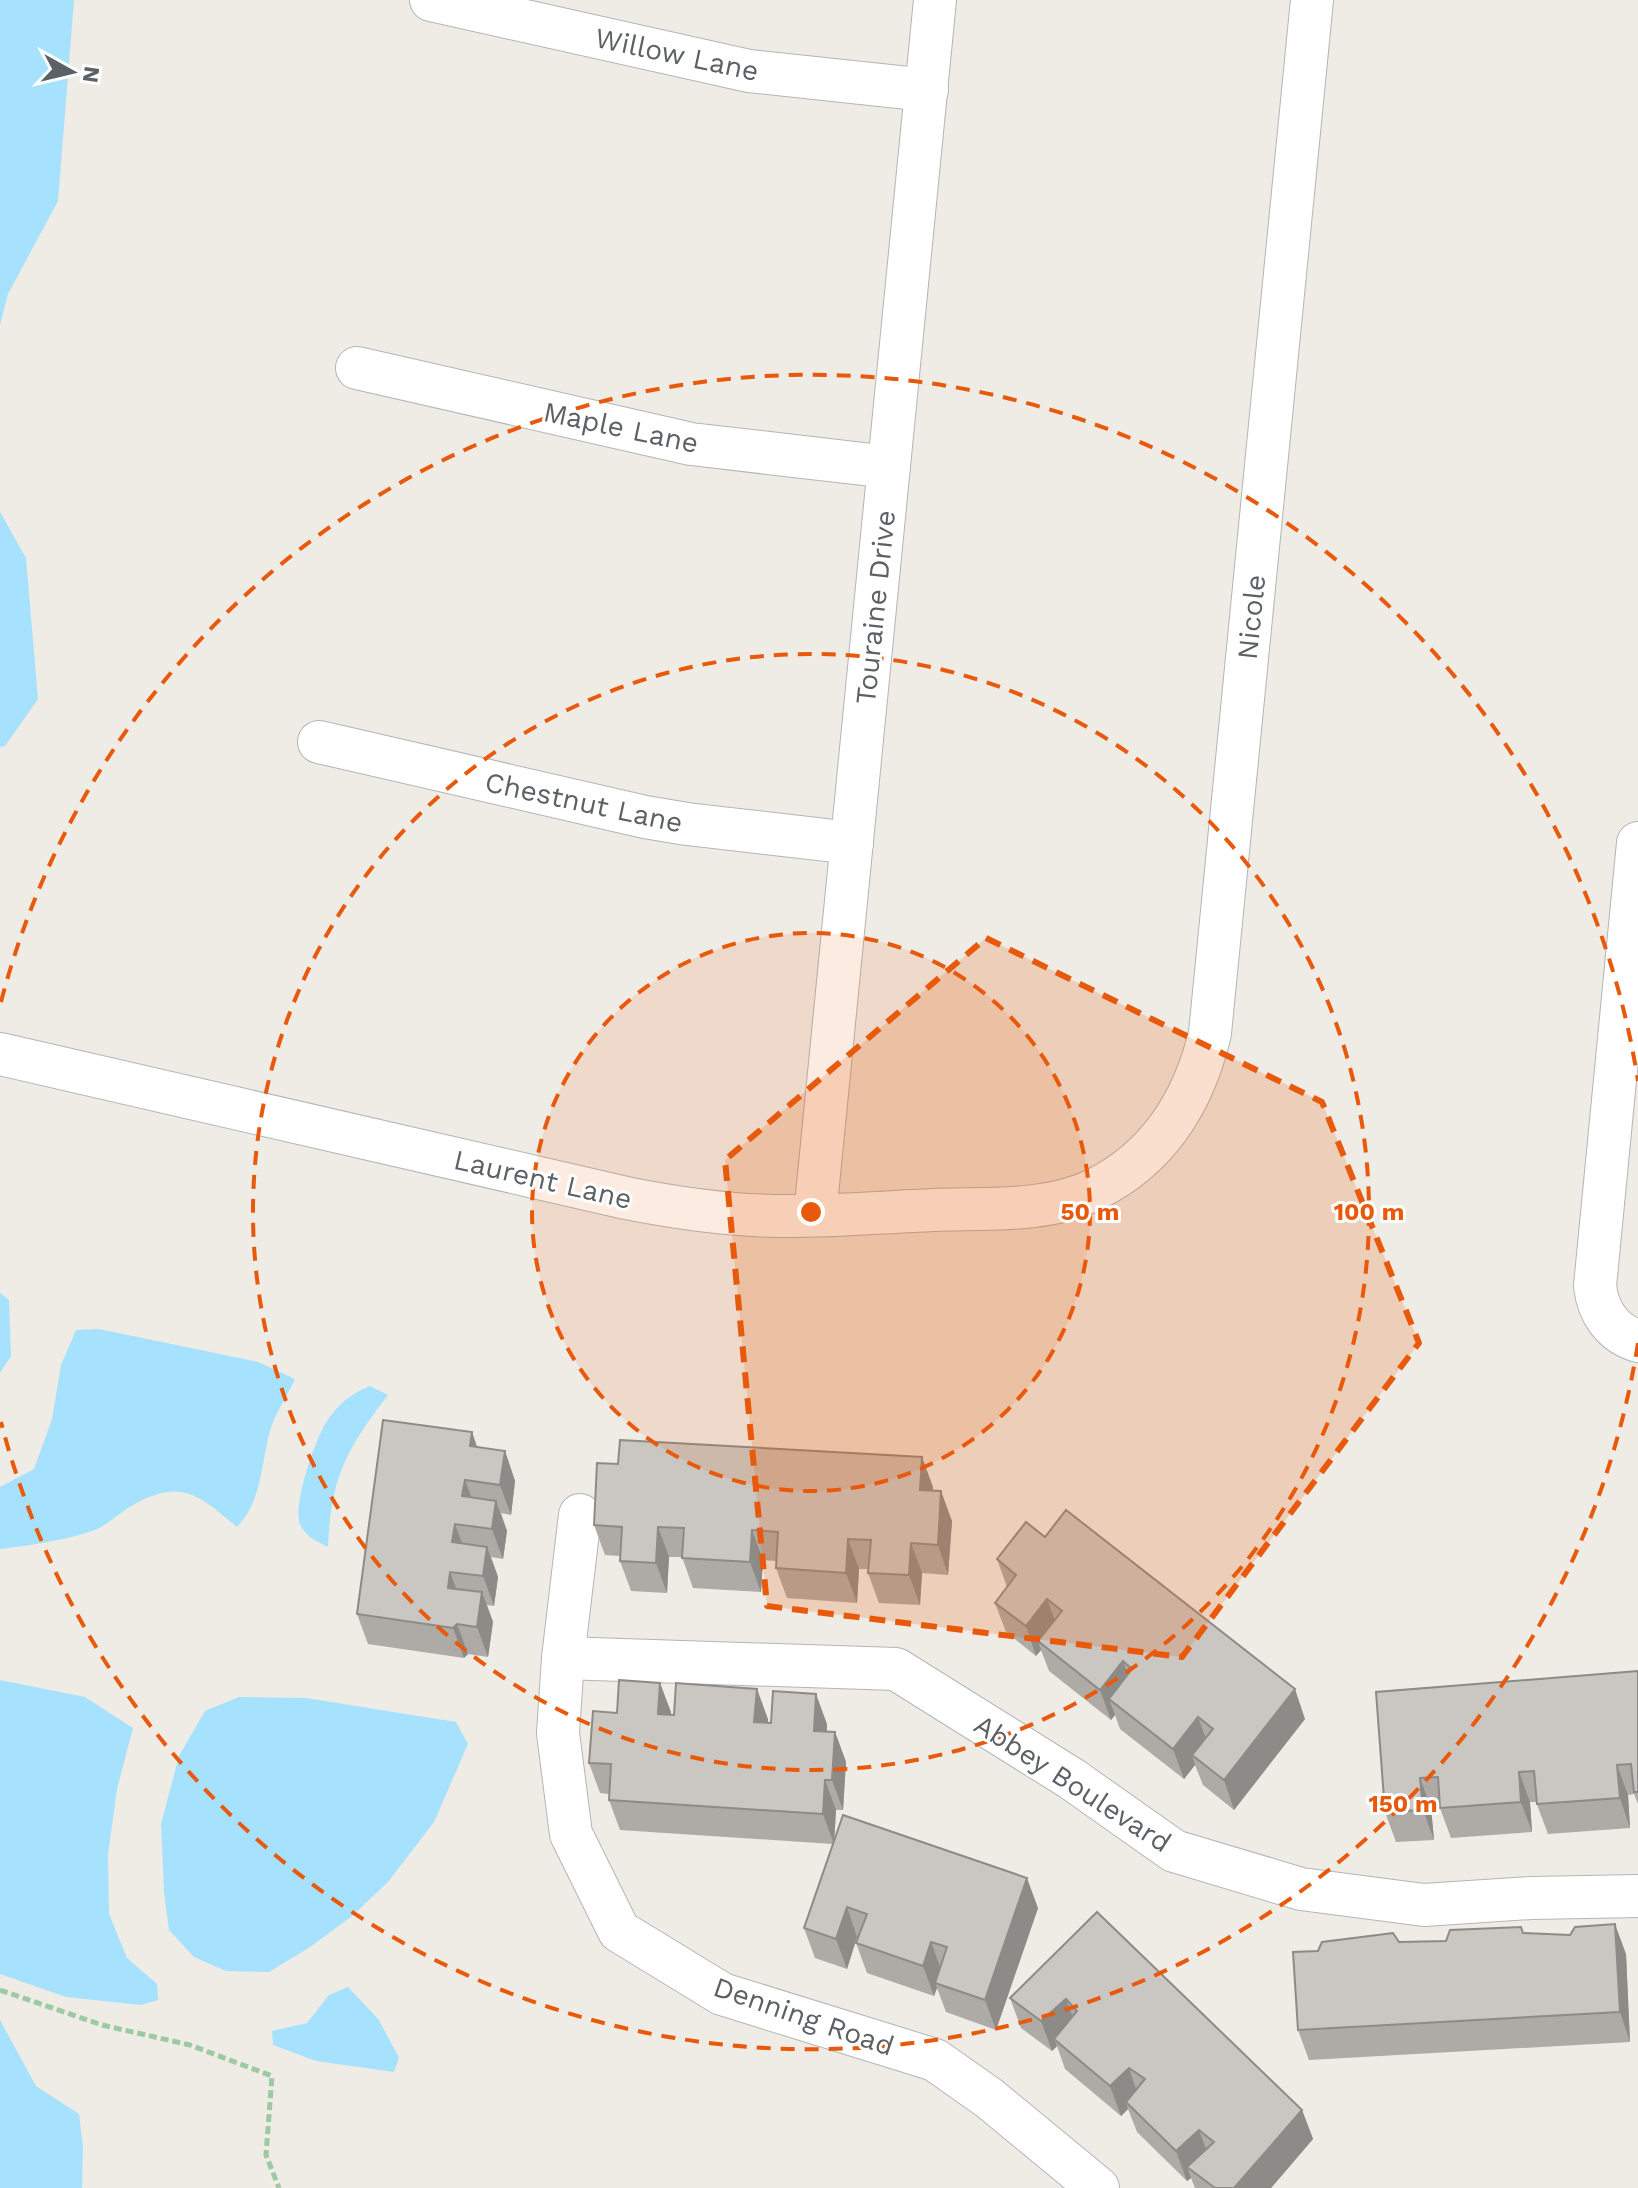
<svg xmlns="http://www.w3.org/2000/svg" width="1638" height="2188" font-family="'Work Sans',sans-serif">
<rect width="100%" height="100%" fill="#efebe5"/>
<!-- water -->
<g fill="#a6e2fe">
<polygon points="0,0 74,0 58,201 8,294 0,325"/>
<polygon points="0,512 26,558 38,699 5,746 0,747"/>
<polygon points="0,1293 9,1300 11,1356 0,1373"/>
<path d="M99 1329 258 1362 295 1379C287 1396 275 1414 270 1431 261 1464 262 1501 237 1527 197 1493 179 1477 128 1508 117 1515 105 1527 92 1531 62 1541 31 1545 0 1549V1487L34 1469 52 1419 61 1365 76 1330Z"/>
<path d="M370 1386 388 1395C346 1450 331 1477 328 1547 316 1541 306 1537 300 1524 292 1506 316 1437 327 1421 338 1404 352 1393 370 1386Z"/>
<polygon points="0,1680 85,1697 133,1728 117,1789 108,1855 109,1914 127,1958 157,1984 158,2000 141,2005 66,1997 0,1974"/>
<polygon points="239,1697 306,1698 456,1722 468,1744 434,1822 388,1882 351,1917 310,1947 269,1972 226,1971 194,1957 169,1930 164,1892 161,1824 179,1756 205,1711"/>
<polygon points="348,1987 379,2020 399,2058 394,2072 316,2061 273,2045 272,2031 307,2023 329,1995"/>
<polygon points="0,2020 36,2086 79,2114 83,2147 82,2188 0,2188"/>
</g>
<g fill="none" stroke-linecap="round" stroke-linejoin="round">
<!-- minor casing -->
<g stroke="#b2b6b9" stroke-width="44">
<g id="minor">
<polyline points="431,0 749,71 927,90"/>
<polyline points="357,368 691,444 889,467"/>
<polyline points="319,742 645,817 687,824 852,843"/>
<path d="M1638 843 1595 1286C1598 1312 1612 1333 1638 1341"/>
<path d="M0 1054 626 1198C676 1208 726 1215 776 1216 829 1217 882 1212 934 1210 987 1208 1047 1213 1096 1189 1159 1157 1194 1101 1210 1033L1312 0"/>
<polyline points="815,1215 935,0"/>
<polyline points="580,1515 563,1658 558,1733 571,1834 619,1931 722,1994 935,2060 989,2098 1098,2188"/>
<polyline points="563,1658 896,1669 1072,1779 1174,1851 1301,1889 1424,1905 1531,1898 1638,1896"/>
</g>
</g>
<!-- path -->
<polyline stroke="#9ccaa3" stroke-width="5" stroke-dasharray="8 4" stroke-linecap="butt" points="0,1990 102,2025 190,2045 272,2076 266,2155 279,2188"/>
<!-- minor -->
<use href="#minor" stroke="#fff" stroke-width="42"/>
</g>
<!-- wall -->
<g fill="#aeaaa6">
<polygon points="472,1432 477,1447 505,1451 515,1481 511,1515 501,1513 507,1531 503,1559 491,1557 498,1577 494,1606 487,1605 493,1622 488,1657 468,1654 464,1658 368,1644 357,1614"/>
<polygon points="933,1487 933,1491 952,1521 948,1575 922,1573 920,1605 879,1603 868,1573 869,1569 859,1569 857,1603 787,1598 776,1568 776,1561 763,1560 761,1592 693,1588 682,1557 669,1557 667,1593 631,1591 620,1561 620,1556 605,1555 594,1525"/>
<polygon points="1045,1537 1305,1719 1234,1810 1203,1785 1195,1765 1184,1779 1120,1729 1115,1715 1111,1720 1049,1671 1041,1650 1036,1656 1006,1632 995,1603 1007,1587 997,1559"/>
<polygon points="1638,1671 1638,1804 1634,1794 1628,1795 1630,1828 1548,1834 1536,1802 1530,1802 1532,1832 1451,1838 1440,1808 1431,1808 1434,1840 1396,1842 1385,1812 1376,1692"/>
<polygon points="660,1683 671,1715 768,1719 768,1723 827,1724 827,1732 835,1732 846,1762 843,1810 836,1810 834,1841 1038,1908 996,2030 946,2012 937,1988 934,1996 867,1973 856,1943 859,1937 857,1937 847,1969 815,1958 804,1928 833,1844 620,1830 609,1800 609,1794 600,1793 589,1763 617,1713"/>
<polygon points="1097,1912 1302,2110 1313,2139 1271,2188 1195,2188 1191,2178 1187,2181 1137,2132 1128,2109 1121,2116 1065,2069 1057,2046 1052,2051 1021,2028 1010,1998"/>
<polygon points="1523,1933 1626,1954 1630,2042 1309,2060 1298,2030 1318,1951 1399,1942 1446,1941"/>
</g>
<!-- shaded-wall -->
<g fill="#8d8b87">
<polygon points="472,1432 482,1462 470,1446"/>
<polygon points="505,1451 515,1481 511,1515 500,1485"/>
<polygon points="922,1457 933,1487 931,1520 920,1490"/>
<polygon points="465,1480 476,1510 462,1496"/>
<polygon points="941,1491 952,1521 948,1575 938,1545"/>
<polygon points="496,1501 507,1531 503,1559 492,1529"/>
<polygon points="455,1524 466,1554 452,1542"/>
<polygon points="658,1527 669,1557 667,1593 656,1563"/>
<polygon points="752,1530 763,1560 761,1592 750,1562"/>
<polygon points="848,1539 859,1569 857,1603 846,1573"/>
<polygon points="911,1543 922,1573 920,1605 909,1575"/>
<polygon points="487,1547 498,1577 494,1606 483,1576"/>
<polygon points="450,1572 461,1602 448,1588"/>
<polygon points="482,1592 493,1622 488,1657 477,1627"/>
<polygon points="1047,1599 1058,1629 1038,1641 1041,1650 1036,1656 1026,1626"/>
<polygon points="457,1624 468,1654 464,1658 453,1628"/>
<polygon points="1123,1661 1134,1691 1109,1699 1115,1715 1111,1720 1100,1690"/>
<polygon points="660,1683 671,1712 669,1744 658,1714"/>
<polygon points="757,1689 768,1719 765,1752 754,1722"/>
<polygon points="1295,1689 1305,1719 1234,1810 1224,1780"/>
<polygon points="816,1694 827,1724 825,1761 814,1731"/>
<polygon points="1198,1717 1209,1747 1192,1755 1195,1765 1184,1779 1173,1749"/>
<polygon points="835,1732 846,1762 843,1810 832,1780"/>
<polygon points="1617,1765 1628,1795 1630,1828 1620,1798"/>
<polygon points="1519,1772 1530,1802 1532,1832 1521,1802"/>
<polygon points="1420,1778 1431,1808 1434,1840 1423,1810"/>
<polygon points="825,1780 836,1810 834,1844 823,1814"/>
<polygon points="1027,1878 1038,1908 996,2030 985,2000"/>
<polygon points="847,1907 857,1937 847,1969 836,1939"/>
<polygon points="1615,1924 1626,1954 1630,2042 1620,2012"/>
<polygon points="931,1942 942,1972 935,1983 937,1988 934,1996 923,1966"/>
<polygon points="1066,1999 1077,2029 1054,2039 1057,2046 1052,2051 1041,2021"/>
<polygon points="1129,2068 1139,2098 1126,2102 1128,2109 1121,2116 1110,2086"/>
<polygon points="1302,2110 1313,2139 1271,2188 1234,2188"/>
<polygon points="1199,2130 1210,2160 1187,2167 1191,2178 1187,2181 1176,2151"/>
</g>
<!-- building -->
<g fill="#cac6c1" stroke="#8d8b87" stroke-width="2">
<polygon points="383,1420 472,1432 470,1446 505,1451 500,1485 465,1480 462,1496 496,1501 492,1529 455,1524 452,1542 487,1547 483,1576 450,1572 448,1588 482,1592 477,1627 457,1624 453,1628 357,1614"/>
<polygon points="620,1440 922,1457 920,1490 941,1491 938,1545 911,1543 909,1575 868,1573 871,1540 848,1539 846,1573 776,1568 778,1532 752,1530 750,1562 682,1558 684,1528 658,1527 656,1563 620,1561 622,1527 594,1525 597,1463 618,1464"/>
<polygon points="1066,1510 1295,1689 1224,1780 1192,1755 1213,1729 1198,1717 1173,1749 1109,1699 1132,1669 1123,1661 1100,1690 1038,1641 1062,1611 1047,1599 1026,1626 995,1603 1016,1575 997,1559 1026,1522 1045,1537"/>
<polygon points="1638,1671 1638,1792 1634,1792 1631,1764 1617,1765 1620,1798 1537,1804 1534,1771 1519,1772 1521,1802 1440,1808 1438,1777 1420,1778 1423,1810 1385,1812 1376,1692"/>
<polygon points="619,1680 660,1683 658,1714 674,1715 676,1683 757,1689 754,1722 771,1723 773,1691 816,1694 814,1731 835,1732 832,1780 825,1780 823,1814 609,1800 611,1764 589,1763 593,1711 617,1713"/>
<polygon points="843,1815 1027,1878 985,2000 935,1983 947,1947 931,1942 923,1966 856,1943 867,1914 847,1907 836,1939 804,1928"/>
<polygon points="1097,1912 1302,2110 1234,2188 1215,2188 1187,2167 1214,2142 1199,2130 1176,2151 1126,2102 1145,2079 1129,2068 1110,2086 1054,2039 1077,2011 1066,1999 1041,2021 1010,1998"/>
<polygon points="1615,1924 1620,2012 1298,2030 1293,1952 1318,1951 1322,1942 1393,1933 1399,1942 1446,1941 1450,1930 1521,1927 1523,1933 1570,1935 1575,1927"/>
</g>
<!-- marked area -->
<path fill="#e8590c" fill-opacity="0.2" stroke="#e8590c" stroke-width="6" stroke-dasharray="16 10" stroke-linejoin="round" d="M986 938 1322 1102 1419 1343 1182 1657 767 1606 725 1160Z"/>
<!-- distance rings -->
<circle cx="811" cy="1212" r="279" fill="#e8590c" fill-opacity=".12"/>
<g fill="none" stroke="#e8590c" stroke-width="4" stroke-dasharray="14 10">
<circle cx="811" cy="1212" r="279"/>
<circle cx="811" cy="1212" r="558"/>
<path d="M1638 1343A837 837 0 0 1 1 1422M1 1002A837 837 0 0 1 1638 1081"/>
</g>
<g text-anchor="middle" stroke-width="6" stroke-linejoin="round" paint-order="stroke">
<!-- street labels -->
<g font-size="28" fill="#5c6165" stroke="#fff">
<text transform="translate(677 54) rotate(12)" y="10">Willow Lane</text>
<text transform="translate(621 427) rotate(12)" y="10">Maple Lane</text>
<text transform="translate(875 607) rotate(-84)" y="10">Touraine Drive</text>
<text transform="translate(1251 617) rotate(-84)" y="10">Nicole</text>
<text transform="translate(584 802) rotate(12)" y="10">Chestnut Lane</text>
<text transform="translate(543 1179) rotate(13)" y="10">Laurent Lane</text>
<text transform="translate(1073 1783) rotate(33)" y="10">Abbey Boulevard</text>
<text transform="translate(804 2016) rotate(19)" y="10">Denning Road</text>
</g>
</g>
<circle cx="811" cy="1212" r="12" fill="#e8590c" stroke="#fff" stroke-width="4"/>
<g font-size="24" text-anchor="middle" font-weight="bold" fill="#e8590c" stroke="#fff" stroke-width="6" stroke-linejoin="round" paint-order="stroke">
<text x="1090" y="1220">50 m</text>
<text x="1369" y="1220">100 m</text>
<text x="1403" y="1812">150 m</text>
</g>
<!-- north arrow -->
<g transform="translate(72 72) rotate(98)" stroke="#ffffff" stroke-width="6" paint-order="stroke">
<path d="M0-6L14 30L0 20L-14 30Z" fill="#5c6165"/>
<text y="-12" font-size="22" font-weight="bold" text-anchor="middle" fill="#5c6165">N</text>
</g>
</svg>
